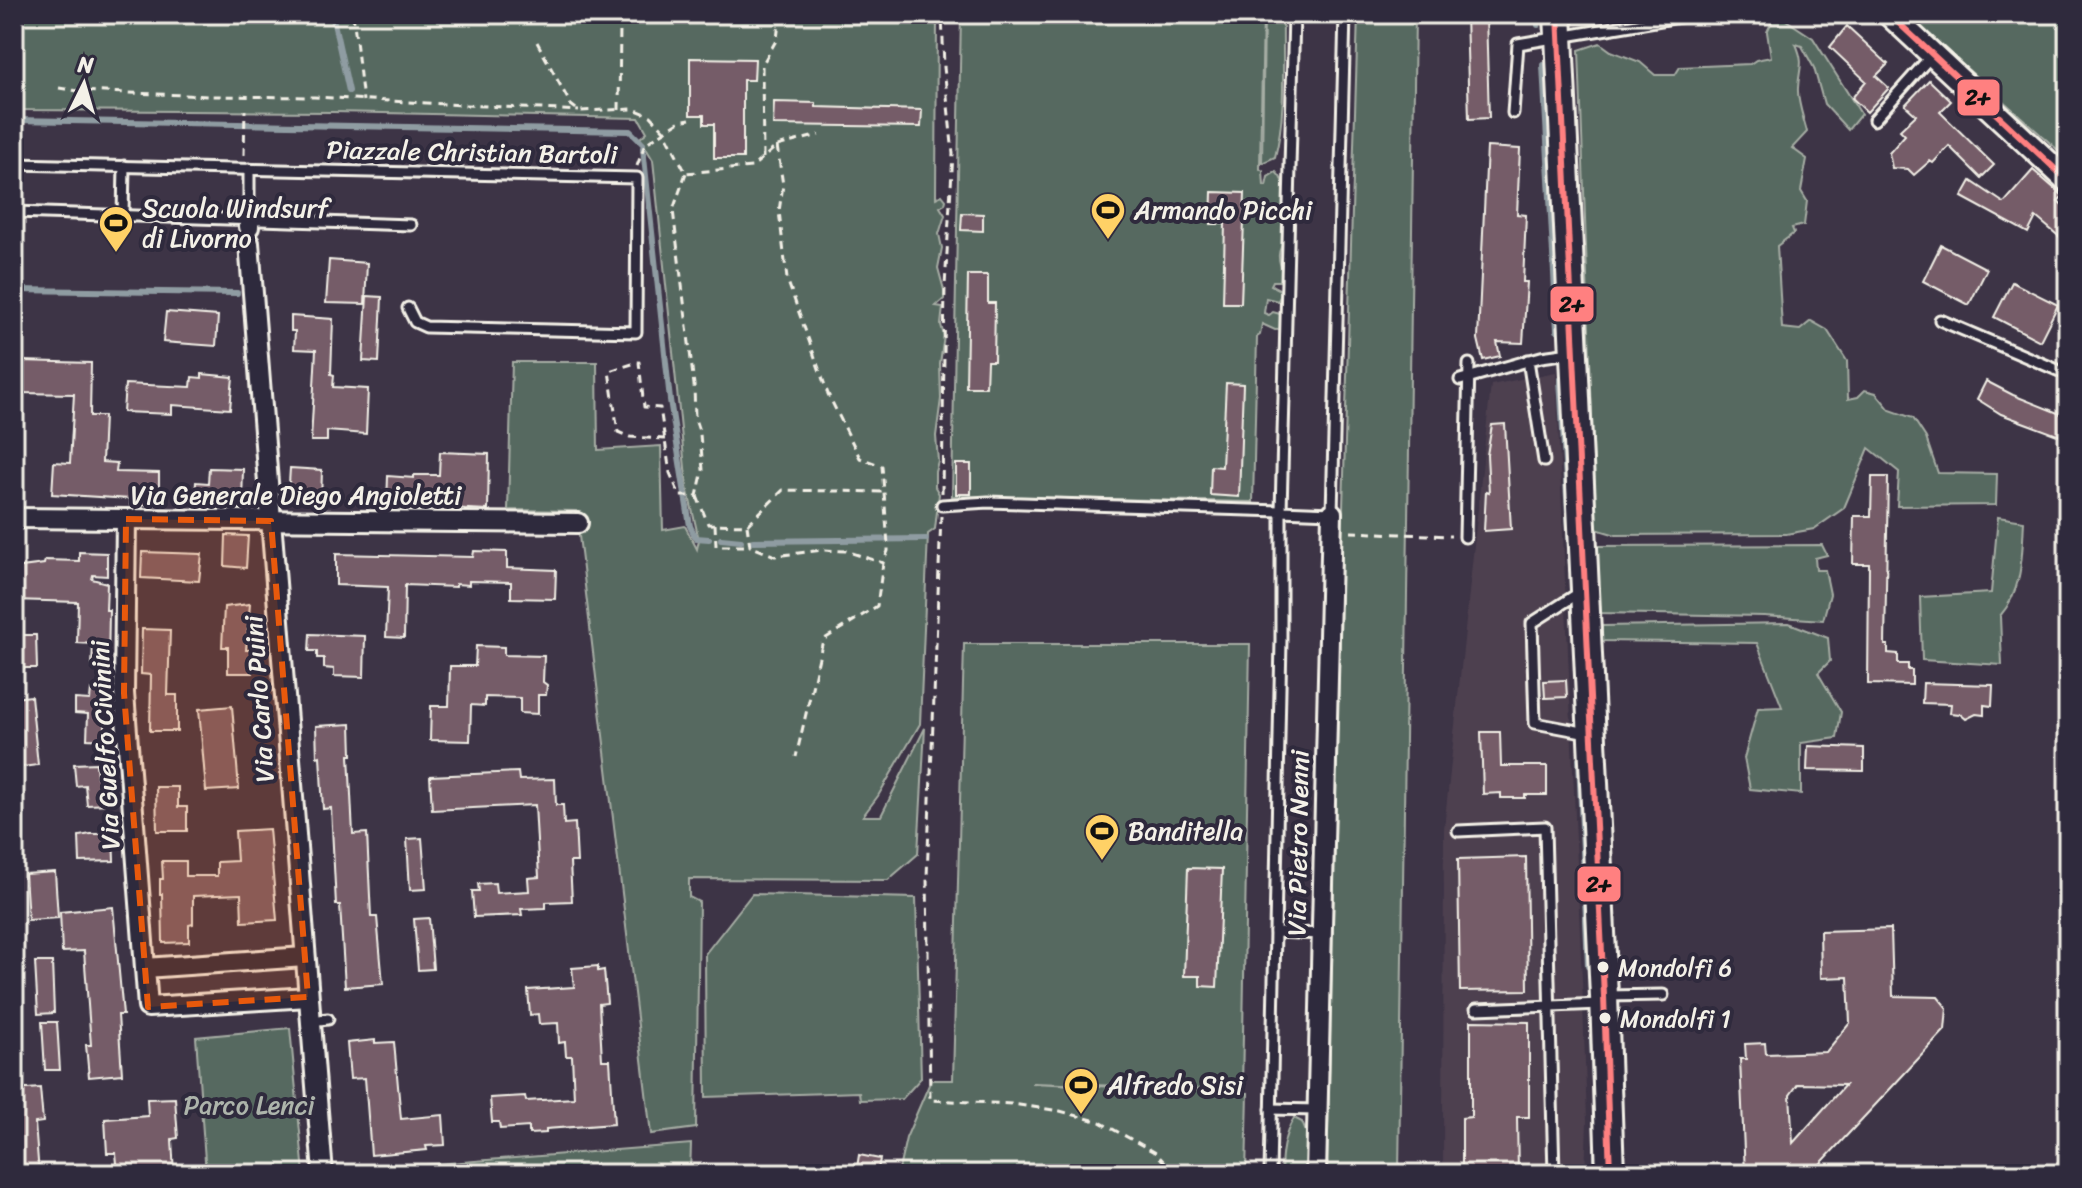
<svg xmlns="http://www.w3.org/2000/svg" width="2082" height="1188" font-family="Sriracha,sans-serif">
<rect width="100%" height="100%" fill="#3d3446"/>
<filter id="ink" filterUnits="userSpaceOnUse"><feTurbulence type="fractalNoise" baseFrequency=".0125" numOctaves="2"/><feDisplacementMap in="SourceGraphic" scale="16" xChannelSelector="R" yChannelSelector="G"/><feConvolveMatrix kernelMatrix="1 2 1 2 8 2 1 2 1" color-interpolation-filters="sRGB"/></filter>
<g filter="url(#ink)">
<!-- built -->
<polygon fill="#4e4050" points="1556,372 1583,1005 1587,1121 1585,1174 1443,1174 1444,829 1491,385"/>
<!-- green -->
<g fill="#576961" stroke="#a6ada4" stroke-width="2">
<polygon points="24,14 937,14 936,198 942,195 946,200 945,204 940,207 945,215 939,234 942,248 938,268 944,290 944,299 936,306 943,307 941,325 944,336 940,364 941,399 936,436 938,461 935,472 935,487 939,494 935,529 928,534 920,724 878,796 863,816 881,816 925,728 918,854 888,880 689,879 689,897 699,902 696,1128 651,1134 576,511 508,510 512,362 597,362 598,450 661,446 663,530 685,526 697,549 699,540 687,487 653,160 640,138 647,132 639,118 333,112 18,110 18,83"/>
<path d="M961 14H1263L1260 169 1263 171 1264 186H1266L1268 177 1276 172C1291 185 1285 220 1284 239 1283 245 1278 250 1279 257 1279 265 1284 273 1285 281H1273L1271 285 1279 289 1281 294 1278 301 1266 298 1264 313 1269 315 1273 312 1280 314 1289 322 1287 329 1275 330 1262 324 1260 335 1257 337 1253 502 952 496Z"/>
<path d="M1264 14H1283C1282 61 1287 111 1275 157L1262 163Z"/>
<polygon points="1358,14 1415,14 1399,1174 1327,1174 1342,541"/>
<polygon points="1906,14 2068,14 2068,159"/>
<path d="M1783 18 1813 38 1861 114 1848 130 1824 104 1814 68 1802 46 1796 44C1805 65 1799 68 1798 88 1797 102 1804 119 1807 132L1792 148 1807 159 1801 191 1807 201 1804 225 1792 228 1794 233 1777 246 1782 328 1800 330 1811 321 1827 330 1847 361 1848 399 1858 397 1865 390 1876 393 1890 410 1913 418 1926 438 1938 473 1997 474 1996 505 1897 506 1899 472 1869 448 1844 508 1814 529 1786 534 1616 535 1596 529 1579 50 1600 43 1611 51 1640 62 1655 75H1675L1680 67 1750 64 1756 60 1771 57 1767 32 1773 19Z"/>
<path d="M1998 517 2024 521C2022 555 2023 590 2000 616L2002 665 1922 660 1920 597 1991 593Z"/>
<polygon points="1822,545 1827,555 1815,558 1816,570 1825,570 1830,594 1823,620 1764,616 1599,613 1594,546"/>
<polygon points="1789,623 1828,638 1830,661 1818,673 1841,712 1837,738 1801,743 1801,794 1750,789 1744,758 1758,708 1782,707 1757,643 1600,641 1602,626"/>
<polygon points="964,644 1250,644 1242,1090 1032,1083 1248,1093 1246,1174 898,1174 906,1138 931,1080 953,1080"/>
<polygon points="752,894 916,898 921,1078 902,1099 860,1100 859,1092 706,1097 705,954"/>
<polygon points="290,1028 304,1174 206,1174 196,1037"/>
<path d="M1294 1118 1302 1122 1307 1135 1306 1174H1282C1280 1156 1284 1134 1294 1118Z"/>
<polygon points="691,1144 690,1174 337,1174 337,1172"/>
</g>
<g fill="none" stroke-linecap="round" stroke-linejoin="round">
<!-- stream -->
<g stroke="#8f9ca2" stroke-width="6">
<polyline points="332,14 349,91"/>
<polyline points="1538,14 1538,25"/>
<polyline points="1543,65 1557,330"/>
<polyline points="14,120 630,131 643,144"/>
<polyline points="643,148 670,400 690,526 696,538 709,539"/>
<polyline points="14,290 237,293"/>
<polyline points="1560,380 1571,565"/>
<polyline points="721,539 741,541"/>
<polyline points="753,541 926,539"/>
<polyline points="1579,759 1588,966"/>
<polyline points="1592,1039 1594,1082"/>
<polyline points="1596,1174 1596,1142"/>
</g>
</g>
<!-- building -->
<g fill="#755c68" stroke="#f4f1e8" stroke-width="2" fill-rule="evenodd">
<polygon points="1466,14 1486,14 1489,118 1469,119"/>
<polygon points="1847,26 1888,64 1876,76 1889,88 1867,112 1852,98 1866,81 1830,47"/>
<polygon points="690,58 755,59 754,80 743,80 743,158 714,158 714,124 704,124 704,115 690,115"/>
<polygon points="1929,80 1951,101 1940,112 1994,165 1981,178 1949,146 1933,163 1930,161 1914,175 1908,169 1892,168 1889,153 1905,135 1900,130 1916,115 1905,105"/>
<polygon points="774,102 816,103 816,107 922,110 921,127 773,125"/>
<polygon points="1487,147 1520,149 1517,214 1526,215 1523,282 1527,282 1523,343 1497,342 1500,356 1483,360 1478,339"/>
<polygon points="2033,170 2063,196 2058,201 2068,210 2068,244 2036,217 2028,233 1962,197 1971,181 2004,203"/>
<polygon points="1212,192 1245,193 1241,303 1223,303 1225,224 1211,224"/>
<polygon points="962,213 983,214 983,231 961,230"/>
<polygon points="1941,245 1987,269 1969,305 1923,281"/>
<polygon points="329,260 367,263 365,304 326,303"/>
<polygon points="968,275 988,275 988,303 995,303 994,361 987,361 986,387 966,387"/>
<polygon points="2012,282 2058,305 2040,341 1994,317"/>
<polygon points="367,296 382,297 379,362 363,361"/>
<polygon points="166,312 218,316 216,346 163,342"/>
<polygon points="291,316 333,319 331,374 334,375 333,387 368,389 366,434 327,431 327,441 311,441 316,350 294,349 295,331 291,331"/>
<polygon points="22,361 91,363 90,416 104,416 102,462 117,463 116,472 159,473 159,505 130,505 130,499 52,494 54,462 70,463 74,394 21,393"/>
<polygon points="202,374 233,377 230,409 172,405 172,414 123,412 125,384 191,387 192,377 202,378"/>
<polygon points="1986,381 2013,395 2068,417 2068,439 2001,414 1977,399"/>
<polygon points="1226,383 1243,384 1239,497 1210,495 1211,466 1222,467"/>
<polygon points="1505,424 1511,529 1484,531 1486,491 1489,492 1487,455 1492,425"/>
<polygon points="440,452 489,454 488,510 387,505 388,476 414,478 414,475 439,475"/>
<rect x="956" y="464" width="15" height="30"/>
<polygon points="209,468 243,469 242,503 210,502 210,498 195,497 196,482 208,483"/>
<polygon points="290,468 322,470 321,502 288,500"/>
<polygon points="1872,477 1888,477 1885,645 1888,645 1888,653 1898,654 1898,664 1908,664 1908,670 1912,670 1912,685 1868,684 1869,564 1853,564 1854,516 1871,516"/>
<polygon points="226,535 248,536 246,568 225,566"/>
<polygon points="474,551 507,552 507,568 556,570 555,599 511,598 511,582 469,581 469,585 456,584 456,587 405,585 404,638 386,637 388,587 336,585 336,554 473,557"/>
<polygon points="79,552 107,553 107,576 93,575 92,579 107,583 106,610 109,610 108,667 92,667 93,644 77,643 78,602 14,600 14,568 44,564 45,560 79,561"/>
<polygon points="142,552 202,554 199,581 141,578"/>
<polygon points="250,604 246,650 253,650 252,673 228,673 228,647 222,647 224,607"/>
<polygon points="142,629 170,630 168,695 177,695 177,731 150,731 151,675 141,674"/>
<polygon points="310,634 365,636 364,677 334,676 334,669 324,668 324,658 317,658 317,651 309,651"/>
<polygon points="18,635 36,635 37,668 19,668"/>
<polygon points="476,646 504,647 504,655 544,656 543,682 547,685 546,695 538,695 538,714 520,713 520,698 485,697 485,706 471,705 470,741 430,740 431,706 449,706 450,666 475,666"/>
<polygon points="1566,680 1567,697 1545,698 1544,681"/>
<polygon points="1923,683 1993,685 1992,706 1984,705 1984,715 1976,714 1966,719 1960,714 1950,713 1951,704 1922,703"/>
<polygon points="105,689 105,740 87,739 88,714 75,713 75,699 90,700 91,690"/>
<polygon points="31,696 38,765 14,768 14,698"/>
<polygon points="232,706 239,789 206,791 199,709"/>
<polygon points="351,724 352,755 349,755 353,834 367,833 371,917 377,917 383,984 345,987 340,905 336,905 331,808 323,809 320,756 317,757 316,726"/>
<polygon points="1481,732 1500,732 1501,766 1547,766 1547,795 1525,795 1525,798 1501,798 1501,793 1483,794"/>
<polygon points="1808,746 1864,748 1864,771 1807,770"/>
<polygon points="96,763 97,777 109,776 111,804 87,805 85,785 76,786 74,764"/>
<polygon points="518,772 519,780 555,779 556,805 563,805 564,824 575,823 577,862 570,862 572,901 546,902 546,908 521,909 522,915 474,917 472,891 479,891 478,884 495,883 496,893 529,891 528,878 539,877 535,805 432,810 430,776"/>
<polygon points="156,787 178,787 178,807 187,807 187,831 157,831"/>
<polygon points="269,829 277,920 242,922 241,894 193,896 193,924 189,925 189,942 163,943 162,894 160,894 160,879 163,879 162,861 186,861 186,876 217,876 217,862 237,861 235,831"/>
<polygon points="91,834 113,834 114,861 80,862 79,836"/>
<polygon points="422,838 426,889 410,890 407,839"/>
<polygon points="1526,857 1528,990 1460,991 1458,859"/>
<polygon points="1188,868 1222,869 1217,987 1200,986 1200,976 1184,976"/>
<polygon points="55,872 58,918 28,920 25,874"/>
<polygon points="113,907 123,1015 118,1015 122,1074 89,1077 86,1045 91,1045 84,951 62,952 60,912"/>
<polygon points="429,918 433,969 418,970 414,919"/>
<path d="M1891 929 1893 996 1938 997 1947 1008 1945 1030 1811 1174H1745L1740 1059H1746L1745 1044 1765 1043 1766 1054 1826 1052 1850 1023 1848 977 1821 978 1820 931ZM1798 1084 1845 1085 1793 1143 1790 1095Z"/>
<polygon points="35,962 52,962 54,1013 38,1014"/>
<polygon points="598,966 598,971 604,970 607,1003 599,1004 602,1060 610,1060 614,1124 546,1129 546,1133 529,1134 529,1127 500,1129 499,1122 492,1122 490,1098 525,1096 526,1101 574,1098 572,1056 566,1056 565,1042 559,1043 558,1023 539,1024 538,1014 530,1015 528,990 574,987 572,968"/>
<polygon points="1471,1021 1529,1022 1529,1117 1517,1117 1518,1174 1462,1174 1462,1118 1471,1117"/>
<polygon points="42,1022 57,1022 60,1070 45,1070"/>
<polygon points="375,1040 375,1043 394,1042 401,1119 443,1115 445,1145 426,1146 427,1150 371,1155 365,1078 350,1079 347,1043"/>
<polygon points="40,1088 43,1122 35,1123 39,1174 14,1174 14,1090"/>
<polygon points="175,1098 178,1138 172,1139 174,1174 118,1174 116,1153 107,1153 105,1119 148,1116 147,1099"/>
<polygon points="859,1155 880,1159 877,1174 856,1174"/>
</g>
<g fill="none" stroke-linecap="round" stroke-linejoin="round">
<!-- service casing -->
<g stroke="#f4f1e8" stroke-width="15">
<g id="service">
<polyline points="1294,14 1281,511 1332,513 1345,14"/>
<polyline points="1513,113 1518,44 1697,14"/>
<polyline points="1874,120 1933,54"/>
<polyline points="14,164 637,178 636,332 426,327 415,322 408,308"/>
<polyline points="14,212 411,225"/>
<polyline points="123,215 124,166"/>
<polyline points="249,219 249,169"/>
<polyline points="1940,320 2062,372 2068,370"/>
<polyline points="1528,360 1544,461"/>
<polyline points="1460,380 1541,357 1570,353"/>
<polyline points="942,505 988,502 1281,511 1281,640 1270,1174"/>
<polyline points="1465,537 1469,364"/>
<polyline points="1582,591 1532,623 1535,723 1588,733"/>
<polyline points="1458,831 1545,827 1554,1174"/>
<polyline points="1275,932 1322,934"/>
<polyline points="1606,996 1663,995"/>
<polyline points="1476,1009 1601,1004"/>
<polyline points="310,1021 328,1019"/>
<polyline points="1271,1109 1317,1110"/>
</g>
</g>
<!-- minor casing -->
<g stroke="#f4f1e8" stroke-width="24">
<g id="minor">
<polyline points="249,219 249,227"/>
<polyline points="249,243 323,1174"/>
<polyline points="14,518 578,523"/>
<polyline points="126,519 124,693 145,968"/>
<polyline points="305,957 145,968 148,1007 308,997"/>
<polyline points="1316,1174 1332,513"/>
</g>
</g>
<!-- tertiary casing -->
<g stroke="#f4f1e8" stroke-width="28">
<polyline id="tertiary" points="1889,14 2068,181"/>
</g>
<!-- secondary casing -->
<g stroke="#f4f1e8" stroke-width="32">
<polyline id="secondary" points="1558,14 1604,996 1610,1174"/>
</g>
<!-- path -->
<g stroke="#f4f1e8" stroke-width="3" stroke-dasharray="8 6" stroke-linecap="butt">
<polyline points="353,14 363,101"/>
<polyline points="537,42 571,105 579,111 634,109 651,116 664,130 686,173 752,167 777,146 819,135"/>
<polyline points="59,88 78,91 209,96 314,97 579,111"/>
<polyline points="619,110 620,26 627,14"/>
<polyline points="777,146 783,185 779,211 787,279 828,394 860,458 882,466 888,545 888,551 883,563 877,606 823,640 796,757"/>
<polyline points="244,155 245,110"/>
<polyline points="763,158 762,65 777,39 780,14"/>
<polyline points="637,166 645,144 680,121 690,119"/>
<polyline points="665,439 630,437 618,432 609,371 639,362 644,407 660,408 670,473 680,496 697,496 703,470 700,434 695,419 694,385 673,210 686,173"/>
<polyline points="942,493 945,286 953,154 944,67 942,14"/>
<polyline points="697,496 708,524 747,525 783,490 884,492"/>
<polyline points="941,516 927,877 930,1100 1012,1104 1060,1111 1100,1122 1156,1153 1175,1174"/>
<polyline points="715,524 716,546 750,546"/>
<polyline points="747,525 750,546 775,556 822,550 846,551 883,563"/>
<polyline points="1351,532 1451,536"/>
</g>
<!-- service -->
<use href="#service" stroke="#2f2a3d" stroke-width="9"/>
<!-- minor -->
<use href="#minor" stroke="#2f2a3d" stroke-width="18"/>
<!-- tertiary -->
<use href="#tertiary" stroke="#2f2a3d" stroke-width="22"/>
<!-- secondary -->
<use href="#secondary" stroke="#2f2a3d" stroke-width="26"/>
<!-- bus-1 casing -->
<g stroke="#2f2a3d" stroke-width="12">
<g id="bus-1">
<polyline points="1558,14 1604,996 1610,1174"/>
<polyline points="1889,14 2068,181"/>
</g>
</g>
<!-- bus-1 -->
<use href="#bus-1" stroke="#ff8080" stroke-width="6"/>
</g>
</g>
<!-- marked area -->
<path fill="#e8590c" fill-opacity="0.2" stroke="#e8590c" stroke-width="6" stroke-dasharray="16 10" stroke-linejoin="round" d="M126 519 271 521 308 997 148 1007 124 693Z"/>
<!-- icons -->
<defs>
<g id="stadium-pin" transform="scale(1.8)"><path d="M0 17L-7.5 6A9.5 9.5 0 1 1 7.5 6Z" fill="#ffd166" stroke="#2f2a3d"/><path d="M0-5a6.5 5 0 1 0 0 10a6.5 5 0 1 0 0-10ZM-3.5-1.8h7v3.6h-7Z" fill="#111"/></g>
</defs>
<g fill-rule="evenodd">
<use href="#stadium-pin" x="1108" y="210"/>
<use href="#stadium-pin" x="116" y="223"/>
<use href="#stadium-pin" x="1102" y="831"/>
<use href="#stadium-pin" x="1081" y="1085"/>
</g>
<!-- markers -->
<g fill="#f4f1e8" stroke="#2f2a3d" stroke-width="3">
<circle cx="1603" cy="967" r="7"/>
<circle cx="1605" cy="1018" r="7"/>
</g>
<g text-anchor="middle" stroke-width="8" stroke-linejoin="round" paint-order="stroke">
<!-- bus labels -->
<g font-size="24" fill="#f4f1e8" stroke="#2f2a3d" text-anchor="start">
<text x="1618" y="976">Mondolfi 6</text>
<text x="1620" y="1027">Mondolfi 1</text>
</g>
<!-- street labels -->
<g font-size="26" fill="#f4f1e8" stroke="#2f2a3d">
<text transform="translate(472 152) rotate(1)" y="9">Piazzale Christian Bartoli</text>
<text x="296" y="504">Via Generale Diego Angioletti</text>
<text transform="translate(259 699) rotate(-94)" y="9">Via Carlo Puini</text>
<text transform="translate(105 745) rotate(-93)" y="9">Via Guelfo Civinini</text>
<text transform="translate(1298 843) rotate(-89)" y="9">Via Pietro Nenni</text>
</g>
<!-- poi labels -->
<g font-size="26" fill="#f4f1e8" stroke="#2f2a3d" text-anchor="start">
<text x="142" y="217">Scuola Windsurf<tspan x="142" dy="30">di Livorno</tspan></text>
<text x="1134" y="219">Armando Picchi</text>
<text x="1128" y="840">Banditella</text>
<text x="1107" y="1094">Alfredo Sisi</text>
</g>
<!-- park labels -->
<g font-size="26" fill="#adb4ab" stroke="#2f2a3d">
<text x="249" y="1114">Parco Lenci</text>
</g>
</g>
<g stroke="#2f2a3d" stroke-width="3">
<rect x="1956" y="78" width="45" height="39" rx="8" fill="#ff8080"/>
<rect x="1549" y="285" width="46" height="38" rx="8" fill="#ff8080"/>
<rect x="1576" y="865" width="46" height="38" rx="8" fill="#ff8080"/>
</g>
<g font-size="22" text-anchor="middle" font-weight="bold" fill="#111">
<text x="1978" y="105">2+</text>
<text x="1572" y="312">2+</text>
<text x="1599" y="892">2+</text>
</g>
<!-- margin -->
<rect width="2082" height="1188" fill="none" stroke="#2f2a3d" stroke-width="48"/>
<rect x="24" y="24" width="2034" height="1140" fill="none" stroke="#f4f1e8" stroke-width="3" filter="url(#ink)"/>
<!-- north arrow -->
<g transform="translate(84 84) rotate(5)" stroke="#2f2a3d" stroke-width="6" paint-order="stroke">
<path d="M0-6L14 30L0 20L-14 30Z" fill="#f4f1e8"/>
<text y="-12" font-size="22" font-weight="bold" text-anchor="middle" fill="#f4f1e8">N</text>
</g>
</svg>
